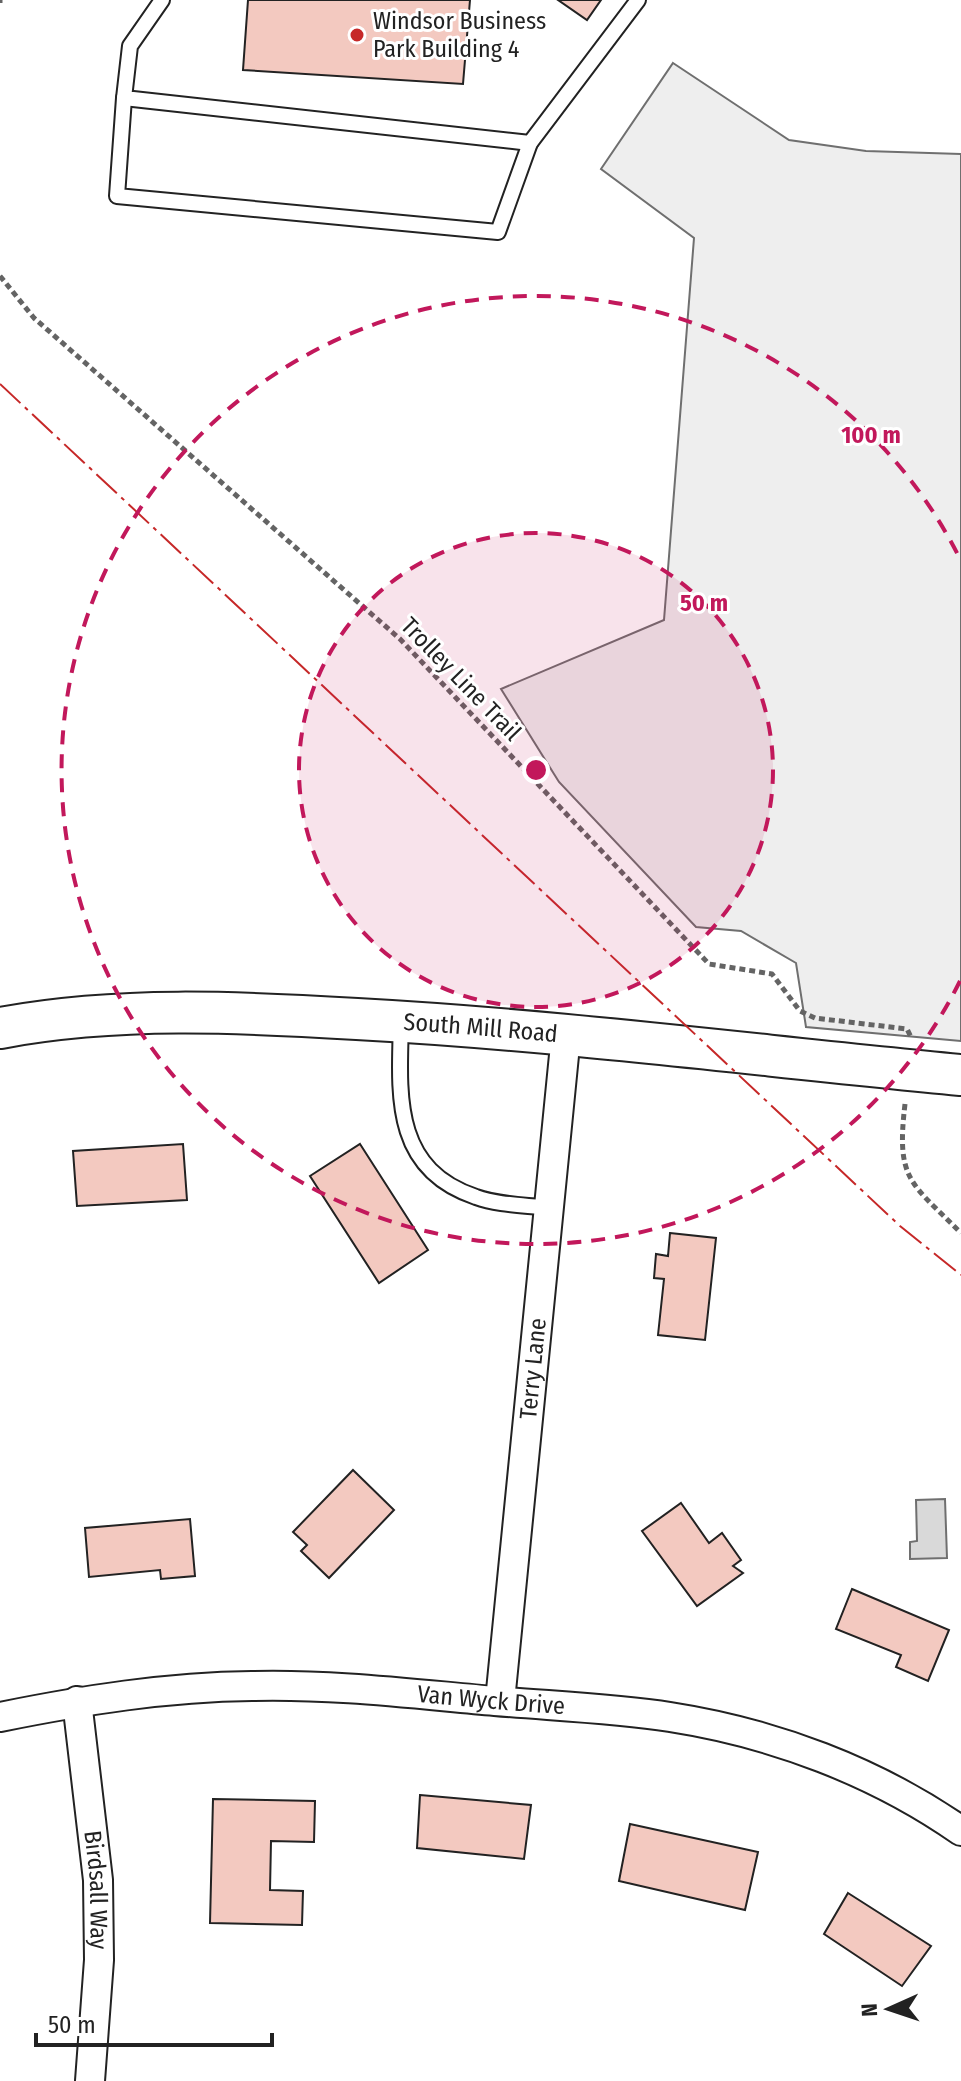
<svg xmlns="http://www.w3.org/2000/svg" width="961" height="2081" font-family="'Fira Sans Condensed',sans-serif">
<rect width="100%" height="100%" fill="#fff"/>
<!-- green -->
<polygon fill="#eee" stroke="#6f6f6f" stroke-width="2" points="673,63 789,140 866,151 961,154 961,1041 806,1027 796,963 741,931 696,927 559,782 501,689 664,620 694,238 601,169"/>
<!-- water -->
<polygon fill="#d9d9d9" stroke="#6f6f6f" stroke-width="2" points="945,1499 947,1558 910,1559 910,1542 917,1541 916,1500"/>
<!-- building -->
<g fill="#f3c9c0" stroke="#222" stroke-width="2">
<polygon points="248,0 470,0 463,84 243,70"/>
<polygon points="558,0 601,0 587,20"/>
<polygon points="183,1144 187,1200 77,1206 73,1151"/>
<polygon points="360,1144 428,1250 379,1283 310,1176"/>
<polygon points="670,1233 716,1238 705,1340 658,1335 664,1279 654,1278 656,1254 668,1256"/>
<polygon points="353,1470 394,1510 329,1578 301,1551 307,1545 293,1532"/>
<polygon points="681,1503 709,1543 722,1533 741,1560 733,1566 743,1573 697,1606 642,1531"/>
<polygon points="190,1519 195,1576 161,1579 160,1570 89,1577 85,1528"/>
<polygon points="852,1589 949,1630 928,1681 896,1667 901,1655 836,1629"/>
<polygon points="420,1795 531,1805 524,1859 417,1848"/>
<polygon points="213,1799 315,1801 314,1842 271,1841 270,1890 303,1891 302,1925 210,1923"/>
<polygon points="630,1824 758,1852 745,1910 619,1881"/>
<polygon points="848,1893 931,1946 902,1986 824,1934"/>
</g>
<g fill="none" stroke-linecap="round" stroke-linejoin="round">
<!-- lane casing -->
<g stroke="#222" stroke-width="18">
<g id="lane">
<polyline points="162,0 130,46 124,98 530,143 638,0"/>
<polyline points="124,98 117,196 498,232 530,143"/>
<path d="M401 1022C399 1095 392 1169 476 1197 498 1205 525 1205 549 1208"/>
</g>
</g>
<!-- street casing -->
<g stroke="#222" stroke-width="32">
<g id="street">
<path id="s1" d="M77 1701 98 1880 99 1960 90 2081"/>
<path id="s2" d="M500 1701 566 1035"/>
<path id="s3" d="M0 1717C84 1700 167 1687 252 1686 333 1684 414 1694 495 1701 553 1706 612 1708 670 1717 773 1733 875 1771 961 1831"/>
</g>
</g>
<!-- secondary casing -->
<g stroke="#222" stroke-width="44">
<g id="secondary">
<path id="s4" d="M0 1028C118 1006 238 1012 357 1019 559 1030 760 1056 961 1075"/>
</g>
</g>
<!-- path -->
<g stroke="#646464" stroke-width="5" stroke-dasharray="6 4" stroke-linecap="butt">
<polyline points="0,3 0,0"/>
<polyline points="0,276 34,318 400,639 709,964 772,974 800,1011 815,1018 907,1029 911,1037"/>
<path d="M905 1104C896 1180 910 1182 961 1233"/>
</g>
<!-- lane -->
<use href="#lane" stroke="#fff" stroke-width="14"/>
<!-- street -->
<use href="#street" stroke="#fff" stroke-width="28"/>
<!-- secondary -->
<use href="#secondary" stroke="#fff" stroke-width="40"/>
<!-- power -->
<polyline stroke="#c62828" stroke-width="2" stroke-dasharray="28 6 4 6" stroke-linecap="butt" points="0,384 900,1226 961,1275"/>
</g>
<!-- distance rings -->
<circle cx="536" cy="770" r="237" fill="#c2185b" fill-opacity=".12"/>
<g fill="none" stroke="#c2185b" stroke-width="4" stroke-dasharray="14 10">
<circle cx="536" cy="770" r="237"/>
<path d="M960 981A474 474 0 1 1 960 559"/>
</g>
<!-- markers -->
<circle fill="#c62828" stroke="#fff" stroke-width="3" cx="357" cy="35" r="8"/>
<g text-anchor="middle" stroke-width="6" stroke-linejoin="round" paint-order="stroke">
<!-- poi labels -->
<g font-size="24" fill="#222" stroke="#fff" text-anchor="start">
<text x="373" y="29">Windsor Business<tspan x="373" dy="28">Park Building 4</tspan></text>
</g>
<!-- street labels -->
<g font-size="24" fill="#222" stroke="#fff">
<text transform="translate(461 679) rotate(46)" y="8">Trolley Line Trail</text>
<text dy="8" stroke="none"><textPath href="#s4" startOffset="482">South Mill Road</textPath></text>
<text dy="8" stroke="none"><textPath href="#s2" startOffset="334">Terry Lane</textPath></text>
<text dy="8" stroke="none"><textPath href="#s3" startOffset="494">Van Wyck Drive</textPath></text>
<text dy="8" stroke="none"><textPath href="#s1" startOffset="190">Birdsall Way</textPath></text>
</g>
</g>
<circle cx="536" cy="770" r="12" fill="#c2185b" stroke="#fff" stroke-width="4"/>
<g font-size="24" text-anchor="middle" font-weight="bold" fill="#c2185b" stroke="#fff" stroke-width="6" stroke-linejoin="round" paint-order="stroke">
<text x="871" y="443">100 m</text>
<text x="704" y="611">50 m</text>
</g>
<!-- north arrow -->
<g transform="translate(889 2009) rotate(267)" stroke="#ffffff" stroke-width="6" paint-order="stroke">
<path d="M0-6L14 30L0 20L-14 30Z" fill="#222222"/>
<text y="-12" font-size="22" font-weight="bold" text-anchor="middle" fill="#222222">N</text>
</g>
<!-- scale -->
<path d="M36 2033v12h236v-12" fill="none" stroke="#222222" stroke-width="4"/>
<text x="48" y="2033" font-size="24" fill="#222222" stroke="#ffffff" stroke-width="6" paint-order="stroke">50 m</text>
</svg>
